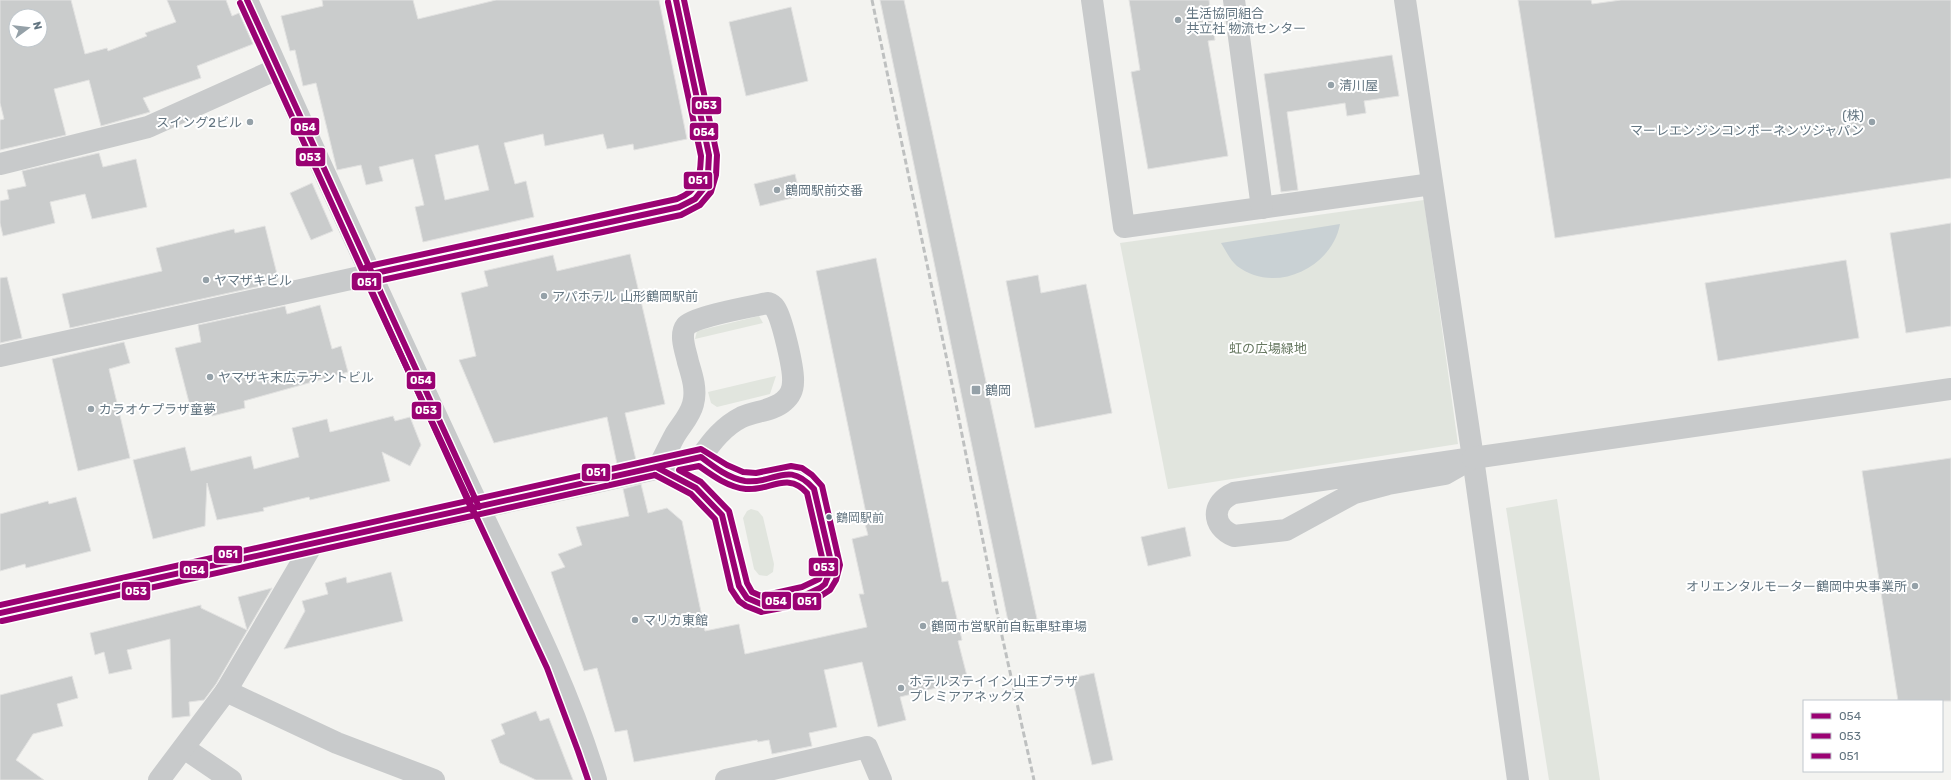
<svg xmlns="http://www.w3.org/2000/svg" width="1951" height="780" font-family="Rubik,'Noto Sans JP',sans-serif">
<rect width="100%" height="100%" fill="#f3f3f0"/>
<!-- green -->
<g fill="#e1e5de">
<polygon points="1424,200 1458,444 1168,489 1120,243"/>
<polygon points="759,316 763,323 695,339 697,331"/>
<polygon points="776,376 770,394 717,407 711,403 708,392"/>
<polygon points="1557,499 1600,780 1549,780 1506,508"/>
<polygon points="751,509 758,511 763,517 774,564 773,572 767,576 759,575 754,569 743,518 747,511"/>
</g>
<!-- water -->
<path fill="#c9d1d4" d="M1340 224C1332 268 1275 295 1237 266 1230 260 1226 251 1221 243Z"/>
<!-- building -->
<g fill="#cacccc" stroke="#e2e2e1" fill-rule="evenodd">
<path d="M0 0H71L85 54 107 48 108 51 147 36 145 33 176 22 167 0H226L232 16 239 13 253 44 197 66 201 78 143 98 150 112 101 126 89 80 54 89 66 135 0 150V120L4 119 0 103ZM16 16H40V40H16Z"/>
<path d="M322 0H413L418 19 496 0H659L687 139 634 150 633 144 607 149 603 134 545 146 543 134 504 143 515 184 526 181 534 217 423 242 415 207 424 205 413 159 379 167 383 181 366 185 361 165 337 170 316 83 303 86 295 50 290 51 281 16 323 6ZM478 145 489 190 445 200 435 155Z"/>
<polygon points="880,0 904,0 1037,619 1009,626"/>
<polygon points="1129,0 1209,0 1215,40 1208,41 1228,156 1148,169 1131,72 1140,70"/>
<polygon points="1518,0 1591,0 1592,4 1621,0 1951,0 1951,178 1555,238"/>
<polygon points="791,7 808,81 746,96 729,22"/>
<polygon points="1392,55 1399,96 1364,101 1366,113 1347,116 1345,103 1287,112 1298,190 1281,192 1264,74"/>
<polygon points="99,153 103,167 136,159 147,207 92,219 85,194 50,202 55,223 3,236 0,223 0,201 9,199 7,190 26,186 22,171"/>
<polygon points="795,174 800,196 760,206 754,184"/>
<polygon points="312,183 333,231 311,240 290,193"/>
<polygon points="1951,223 1951,326 1906,333 1890,233"/>
<polygon points="265,226 279,282 70,328 62,294 162,271 156,248 234,229 235,233"/>
<polygon points="630,254 665,404 625,413 636,460 617,464 607,417 494,443 459,360 476,356 461,293 488,286 484,271 553,255 557,271"/>
<polygon points="876,258 942,582 948,581 962,640 958,641 968,680 900,697 906,720 878,727 862,662 824,670 837,727 809,733 812,746 772,754 769,740 758,742 757,740 634,762 627,730 615,732 597,668 584,671 551,572 565,567 558,554 582,545 576,527 629,516 623,489 641,484 648,513 667,508 682,521 705,631 739,624 745,654 867,627 859,594 864,594 852,539 868,535 865,524 868,523 816,271"/>
<polygon points="1846,260 1859,338 1718,361 1705,283"/>
<polygon points="1038,275 1041,293 1086,284 1112,413 1035,428 1006,281"/>
<polygon points="7,277 22,338 0,343 0,278"/>
<polygon points="320,305 332,349 341,346 348,372 244,401 245,408 212,416 209,405 191,410 175,348 201,342 198,325 285,306 287,314"/>
<polygon points="124,342 130,363 109,369 130,458 78,471 52,359"/>
<polygon points="393,416 395,421 410,417 421,445 410,466 382,452 390,481 310,500 309,497 263,508 264,511 217,520 207,483 205,526 153,539 133,460 185,447 191,471 251,456 254,469 299,457 292,428 327,419 330,432"/>
<polygon points="1951,458 1951,701 1898,701 1862,471"/>
<polygon points="76,497 91,551 26,568 25,564 0,571 0,514 48,501 49,504"/>
<polygon points="1185,527 1191,556 1148,566 1141,537"/>
<polygon points="391,572 403,621 284,649 305,611 302,601 328,594 325,583 346,577 347,583"/>
<polygon points="272,588 216,684 204,700 189,702 190,716 172,718 170,639 127,650 132,669 109,674 104,652 95,655 90,633 201,605 201,608 247,630 238,597"/>
<polygon points="1094,673 1113,760 1092,765 1072,678"/>
<polygon points="72,676 78,698 57,704 63,726 33,734 16,760 44,780 0,780 0,695"/>
<polygon points="536,711 540,721 549,718 573,780 536,780 500,763 491,740 505,734 501,724"/>
</g>
<g fill="none" stroke-linecap="round" stroke-linejoin="round">
<!-- major casing -->
<g stroke="#d0d0d0" stroke-width="23">
<polyline id="major" points="0,613 658,468"/>
</g>
<!-- minor -->
<g stroke="#c8cacb" stroke-width="22">
<path d="M247 0C318 161 392 321 466 480 512 579 565 676 596 780"/>
<polyline points="1092,0 1124,227 1432,184"/>
<polyline points="1234,0 1262,208"/>
<polyline points="1405,0 1473,458 1518,780"/>
<polyline points="0,164 148,127 277,69"/>
<path d="M768 303C771 304 773 305 775 308 782 318 794 369 793 382 793 389 790 396 784 401 773 411 755 411 742 417 724 426 712 441 701 457L658 468C664 457 669 446 675 435 681 425 690 416 693 404 697 390 692 375 688 362 686 352 679 335 686 326 692 317 754 306 768 303Z"/>
<path d="M0 356 679 207C707 198 708 183 709 155L676 0"/>
<path d="M1473 458 1445 474 1388 484 1354 493 1286 530 1234 536C1211 526 1211 503 1234 493Z"/>
<polyline points="1473,458 1951,389"/>
<path d="M658 468 696 488 722 515 739 586C744 597 749 601 761 604 777 601 815 596 825 584 829 578 830 573 832 566L814 489C793 459 775 483 747 481 730 479 715 467 701 457"/>
<polyline points="226,691 337,743 434,780"/>
<polyline points="184,748 231,780"/>
<polyline points="159,780 226,691 312,545"/>
<polyline points="726,780 867,747 881,780"/>
</g>
<!-- major -->
<use href="#major" stroke="#dedfdf" stroke-width="22"/>
<!-- rail -->
<polyline stroke="#bec0c0" stroke-width="3" stroke-dasharray="6 3" stroke-linecap="butt" points="872,0 953,389 1000,627 1034,780"/>
<!-- bus-1 casing -->
<g stroke="#fff" stroke-width="9">
<g id="bus-1">
<polyline points="247,0 479,507"/>
<polyline points="371,274 679,207 695,199 704,188 708,174 709,155 676,0"/>
<path d="M0 613 701 457C714 467 728 478 745 481 775 485 787 459 814 489L832 566 825 584 820 588 805 595 761 604 747 598 739 586 722 515 696 488 658 468"/>
</g>
</g>
<!-- bus-2 casing -->
<g stroke="#fff" stroke-width="9">
<g id="bus-2">
<polyline points="240,3 472,510"/>
<polyline points="373,282 681,215 700,205 711,192 716,175 717,155 684,0"/>
<path d="M699 466C713 476 728 487 746 489 770 491 788 471 807 493L824 566 819 579 802 587 761 596 752 592 747 583 729 511 701 482 679 470Z"/>
<polyline points="2,621 655,475"/>
</g>
</g>
<!-- bus-3 casing -->
<g stroke="#fff" stroke-width="9">
<g id="bus-3">
<polyline points="0,605 701,449 727,465 743,472 756,473 791,466 802,468 812,475 822,486 840,565 836,580 830,590 816,599 787,607 761,612 746,606 739,601 731,589 715,519 691,494 655,475"/>
<path d="M588 780 578 751 547 668 363 274 365 268 369 266 677 199C700 190 700 178 701 156L668 2"/>
</g>
</g>
<!-- bus-1 -->
<use href="#bus-1" stroke="#9a0273" stroke-width="6"/>
<!-- bus-2 -->
<use href="#bus-2" stroke="#9a0273" stroke-width="6"/>
<!-- bus-3 -->
<use href="#bus-3" stroke="#9a0273" stroke-width="6"/>
</g>
<!-- markers -->
<g fill="#95a1a8" stroke="#fff" stroke-width="1.5">
<circle cx="1178" cy="20" r="4"/>
<circle cx="1331" cy="85" r="4"/>
<circle cx="250" cy="122" r="4"/>
<circle cx="1872" cy="122" r="4"/>
<circle cx="777" cy="190" r="4"/>
<circle cx="206" cy="280" r="4"/>
<circle cx="544" cy="296" r="4"/>
<circle cx="210" cy="377" r="4"/>
<rect x="971" y="385" width="10" height="10" rx="2"/>
<circle cx="91" cy="409" r="4"/>
<circle cx="1915" cy="586" r="4"/>
<circle cx="635" cy="620" r="4"/>
<circle cx="923" cy="626" r="4"/>
<circle cx="901" cy="688" r="4"/>
</g>
<circle fill="#637581" stroke="#fff" stroke-width="1.5" cx="829" cy="517" r="3.5"/>
<g text-anchor="middle" stroke-width="4" stroke-linejoin="round" paint-order="stroke">
<!-- bus labels -->
<g font-size="12" fill="#637581" stroke="#fff" text-anchor="start">
<text x="836" y="522">鶴岡駅前</text>
</g>
<!-- poi labels -->
<g font-size="13" fill="#637581" stroke="#fff" text-anchor="start">
<text x="1186" y="18">生活協同組合<tspan x="1186" dy="15">共立社 物流センター</tspan></text>
<text x="1339" y="90">清川屋</text>
<text x="1864" y="120" text-anchor="end">(株)<tspan x="1864" dy="15">マーレエンジンコンポーネンツジャパン</tspan></text>
<text x="242" y="127" text-anchor="end">スイング2ビル</text>
<text x="785" y="195">鶴岡駅前交番</text>
<text x="214" y="285">ヤマザキビル</text>
<text x="552" y="301">アパホテル 山形鶴岡駅前</text>
<text x="218" y="382">ヤマザキ末広テナントビル</text>
<text x="985" y="395">鶴岡</text>
<text x="99" y="414">カラオケプラザ童夢</text>
<text x="1907" y="591" text-anchor="end">オリエンタルモーター鶴岡中央事業所</text>
<text x="643" y="625">マリカ東館</text>
<text x="931" y="631">鶴岡市営駅前自転車駐車場</text>
<text x="909" y="686">ホテルステイイン山王プラザ<tspan x="909" dy="15">プレミアアネックス</tspan></text>
</g>
<!-- park labels -->
<g font-size="13" fill="#677861" stroke="#fff">
<text x="1268" y="353">虹の広場緑地</text>
</g>
</g>
<g stroke="#fff" stroke-width="1.5">
<rect x="691" y="96" width="31" height="19" rx="4" fill="#9a0273"/>
<rect x="290" y="117" width="30" height="19" rx="4" fill="#9a0273"/>
<rect x="689" y="122" width="30" height="19" rx="4" fill="#9a0273"/>
<rect x="295" y="147" width="31" height="20" rx="4" fill="#9a0273"/>
<rect x="683" y="171" width="30" height="19" rx="4" fill="#9a0273"/>
<rect x="351" y="272" width="31" height="19" rx="4" fill="#9a0273"/>
<rect x="406" y="371" width="30" height="19" rx="4" fill="#9a0273"/>
<rect x="411" y="401" width="31" height="19" rx="4" fill="#9a0273"/>
<rect x="581" y="463" width="30" height="19" rx="4" fill="#9a0273"/>
<rect x="213" y="545" width="30" height="19" rx="4" fill="#9a0273"/>
<rect x="808" y="557" width="31" height="20" rx="4" fill="#9a0273"/>
<rect x="179" y="560" width="30" height="19" rx="4" fill="#9a0273"/>
<rect x="121" y="581" width="30" height="20" rx="4" fill="#9a0273"/>
<rect x="761" y="591" width="31" height="19" rx="4" fill="#9a0273"/>
<rect x="792" y="592" width="30" height="19" rx="4" fill="#9a0273"/>
</g>
<g font-size="11" text-anchor="middle" font-weight="bold" fill="#fff">
<text x="706" y="109">053</text>
<text x="305" y="131">054</text>
<text x="704" y="136">054</text>
<text x="310" y="161">053</text>
<text x="698" y="184">051</text>
<text x="367" y="286">051</text>
<text x="421" y="384">054</text>
<text x="426" y="414">053</text>
<text x="596" y="476">051</text>
<text x="228" y="558">051</text>
<text x="824" y="571">053</text>
<text x="194" y="574">054</text>
<text x="136" y="595">053</text>
<text x="776" y="605">054</text>
<text x="807" y="605">051</text>
</g>
<!-- legend -->
<rect x="1803" y="700" width="140" height="72" fill="#ffffff" stroke="#c1c8cd"/>
<rect x="1811" y="713" width="20" height="6" fill="#9a0273" stroke="#c1c8cd"/>
<text x="1839" y="720" font-size="12" fill="#637581">054</text>
<rect x="1811" y="733" width="20" height="6" fill="#9a0273" stroke="#c1c8cd"/>
<text x="1839" y="740" font-size="12" fill="#637581">053</text>
<rect x="1811" y="753" width="20" height="6" fill="#9a0273" stroke="#c1c8cd"/>
<text x="1839" y="760" font-size="12" fill="#637581">051</text>
<!-- north arrow -->
<g transform="translate(28 28) rotate(75)"><circle r="19" fill="#ffffff" stroke="#c1c8cd"/>
<path d="M0-3L7 15L0 10L-7 15Z" fill="#95a1a8"/>
<text y="-6" font-size="11" font-weight="bold" text-anchor="middle" fill="#637581">N</text>
</g>
</svg>
